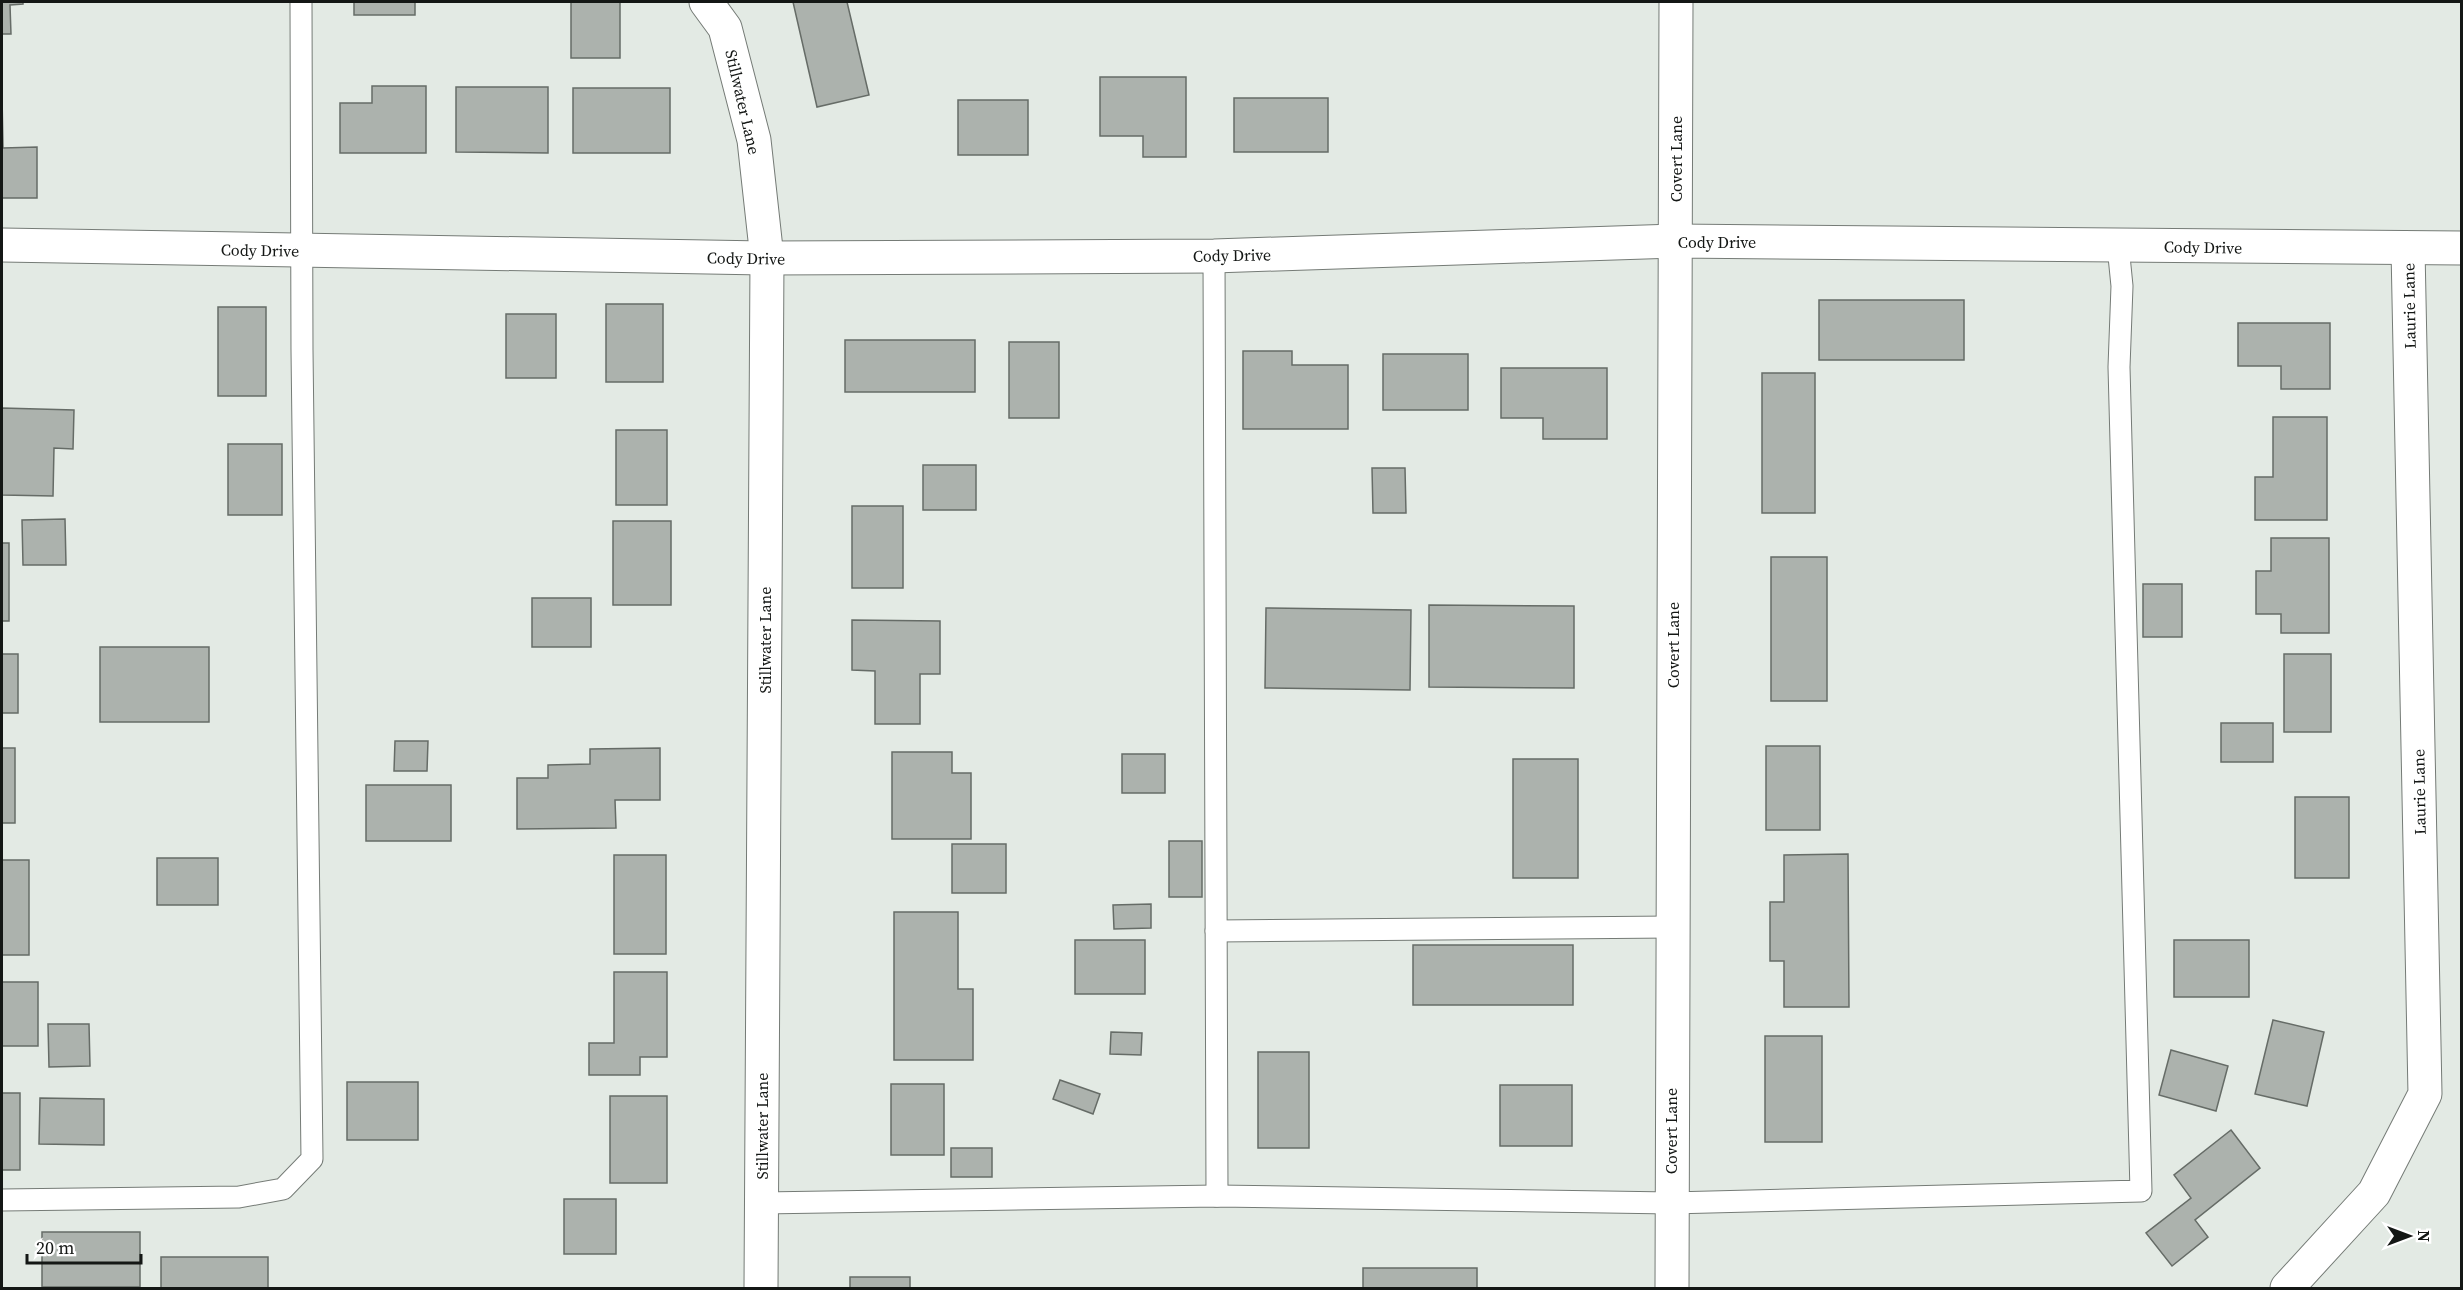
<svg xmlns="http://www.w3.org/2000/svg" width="2463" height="1290" font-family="'Source Serif 4',serif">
<rect width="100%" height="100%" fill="#e3eae4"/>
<!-- building -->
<g fill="#acb2ad" stroke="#666c67" stroke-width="1.5">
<polygon points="2,2 23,2 23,4 10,5 11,34 2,34"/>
<rect x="354" y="2" width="61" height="13"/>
<rect x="571" y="2" width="49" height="56"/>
<polygon points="793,2 847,2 869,95 817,107"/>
<polygon points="1100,77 1186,77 1186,157 1143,157 1143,136 1100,136"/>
<polygon points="372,86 426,86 426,153 340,153 340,103 372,103"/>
<polygon points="456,87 548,87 548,153 456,152"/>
<rect x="573" y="88" width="97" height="65"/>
<polygon points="2,96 3,148 37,147 37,198 2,198"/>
<rect x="1234" y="98" width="94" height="54"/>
<rect x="958" y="100" width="70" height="55"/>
<rect x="1819" y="300" width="145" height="60"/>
<rect x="606" y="304" width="57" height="78"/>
<rect x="218" y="307" width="48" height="89"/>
<rect x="506" y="314" width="50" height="64"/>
<polygon points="2238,323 2330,323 2330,389 2281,389 2281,366 2238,366"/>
<rect x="845" y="340" width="130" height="52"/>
<rect x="1009" y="342" width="50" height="76"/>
<polygon points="1243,351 1292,351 1292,365 1348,365 1348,429 1243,429"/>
<rect x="1383" y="354" width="85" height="56"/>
<polygon points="1501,368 1607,368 1607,439 1543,439 1543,418 1501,418"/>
<rect x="1762" y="373" width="53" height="140"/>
<polygon points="2,408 74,410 73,449 54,448 53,496 2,495"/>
<polygon points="2273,417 2327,417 2327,520 2255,520 2255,477 2273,477"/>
<rect x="616" y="430" width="51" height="75"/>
<rect x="228" y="444" width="54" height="71"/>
<rect x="923" y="465" width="53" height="45"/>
<polygon points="1372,468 1405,468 1406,513 1373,513"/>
<rect x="852" y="506" width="51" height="82"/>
<polygon points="65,519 66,565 23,565 22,520"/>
<rect x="613" y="521" width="58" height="84"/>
<polygon points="2271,538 2329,538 2329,633 2281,633 2281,614 2256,614 2256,571 2271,571"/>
<rect x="2" y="543" width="7" height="78"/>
<rect x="1771" y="557" width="56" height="144"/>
<rect x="2143" y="584" width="39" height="53"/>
<rect x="532" y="598" width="59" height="49"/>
<polygon points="1429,605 1574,606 1574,688 1429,687"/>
<polygon points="1266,608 1411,610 1410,690 1265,688"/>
<polygon points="852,620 940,621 940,674 920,674 920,724 875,724 875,671 852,670"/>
<rect x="100" y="647" width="109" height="75"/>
<rect x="2" y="654" width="16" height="59"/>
<rect x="2284" y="654" width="47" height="78"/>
<rect x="2221" y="723" width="52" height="39"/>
<polygon points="395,741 428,741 427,771 394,771"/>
<rect x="1766" y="746" width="54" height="84"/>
<rect x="2" y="748" width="13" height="75"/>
<polygon points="660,748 660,800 615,800 616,828 517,829 517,778 548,778 548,765 590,764 590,749"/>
<polygon points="892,752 952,752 952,773 971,773 971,839 892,839"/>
<rect x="1122" y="754" width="43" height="39"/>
<rect x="1513" y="759" width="65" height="119"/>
<rect x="366" y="785" width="85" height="56"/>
<rect x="2295" y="797" width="54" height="81"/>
<rect x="1169" y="841" width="33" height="56"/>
<rect x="952" y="844" width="54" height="49"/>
<polygon points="1848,854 1849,1007 1784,1007 1784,961 1770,961 1770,902 1784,902 1784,855"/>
<rect x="614" y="855" width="52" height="99"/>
<rect x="157" y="858" width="61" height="47"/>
<rect x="2" y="860" width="27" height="95"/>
<polygon points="1151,904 1151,928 1114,929 1113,905"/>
<polygon points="894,912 958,912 958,989 973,989 973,1060 894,1060"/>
<rect x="1075" y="940" width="70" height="54"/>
<rect x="2174" y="940" width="75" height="57"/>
<rect x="1413" y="945" width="160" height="60"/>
<polygon points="614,972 667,972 667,1057 640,1057 640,1075 589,1075 589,1043 614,1043"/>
<rect x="2" y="982" width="36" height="64"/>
<polygon points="2273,1020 2324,1032 2307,1106 2255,1094"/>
<polygon points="48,1024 89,1024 90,1066 49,1067"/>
<polygon points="1111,1032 1142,1033 1141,1055 1110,1054"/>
<rect x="1765" y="1036" width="57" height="106"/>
<polygon points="2171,1050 2228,1066 2216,1111 2159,1095"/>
<rect x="1258" y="1052" width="51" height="96"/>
<polygon points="1060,1080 1100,1094 1093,1114 1053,1099"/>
<rect x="347" y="1082" width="71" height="58"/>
<rect x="891" y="1084" width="53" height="71"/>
<rect x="1500" y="1085" width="72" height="61"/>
<rect x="2" y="1093" width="18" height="77"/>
<rect x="610" y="1096" width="57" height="87"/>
<polygon points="40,1098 104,1099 104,1145 39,1144"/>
<polygon points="2231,1130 2260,1168 2195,1220 2208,1237 2172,1266 2146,1233 2191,1198 2174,1175"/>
<rect x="951" y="1148" width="41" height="29"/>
<rect x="564" y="1199" width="52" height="55"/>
<rect x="42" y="1232" width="98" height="55"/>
<rect x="161" y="1257" width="107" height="31"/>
<rect x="1363" y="1268" width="114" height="20"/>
<rect x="850" y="1277" width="60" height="11"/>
</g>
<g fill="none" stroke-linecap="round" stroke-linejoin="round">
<!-- lane casing -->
<g stroke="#757b76" stroke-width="23">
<g id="lane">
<polyline points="1214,256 1217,1196"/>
<polyline points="1216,931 1672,927"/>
<polyline points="2,1200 239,1197 283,1189 312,1159 302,350 301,2"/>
<polyline points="761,1203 1217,1196 1671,1203 2141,1191 2119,367 2122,286 2118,246"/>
</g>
</g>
<!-- street casing -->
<g stroke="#757b76" stroke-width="35">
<g id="street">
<polyline points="706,2 725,28 754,140 767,258 761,1288"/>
<polyline points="2,245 767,258 1214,256 1675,241 2462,248"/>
<polyline points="1672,1288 1676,2"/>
<polyline points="2287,1288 2374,1193 2425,1094 2408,249"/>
</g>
</g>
<!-- lane -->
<use href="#lane" stroke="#fff" stroke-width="21"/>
<!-- street -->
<use href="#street" stroke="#fff" stroke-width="33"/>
</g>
<g text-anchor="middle" stroke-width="6" stroke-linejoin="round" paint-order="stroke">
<!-- street labels -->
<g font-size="16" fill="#141715" stroke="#fff">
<text transform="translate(743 102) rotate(77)" y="6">Stillwater Lane</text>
<text transform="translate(1676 159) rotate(-90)" y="6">Covert Lane</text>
<text x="1717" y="248">Cody Drive</text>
<text transform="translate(2203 247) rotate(1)" y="6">Cody Drive</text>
<text transform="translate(260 250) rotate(1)" y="6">Cody Drive</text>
<text transform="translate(1232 255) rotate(-1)" y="6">Cody Drive</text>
<text transform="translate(746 258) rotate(1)" y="6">Cody Drive</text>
<text transform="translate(2409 306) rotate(-91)" y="6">Laurie Lane</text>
<text transform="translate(765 640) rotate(-90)" y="6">Stillwater Lane</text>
<text transform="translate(1673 645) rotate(-90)" y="6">Covert Lane</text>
<text transform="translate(2419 792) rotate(-91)" y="6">Laurie Lane</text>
<text transform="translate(762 1126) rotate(-90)" y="6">Stillwater Lane</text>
<text transform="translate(1671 1131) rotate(-90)" y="6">Covert Lane</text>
</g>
</g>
<!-- border -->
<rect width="2463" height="1290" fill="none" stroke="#141715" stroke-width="6"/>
<!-- north arrow -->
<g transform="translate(2409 1236) rotate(90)" stroke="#ffffff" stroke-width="4.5" paint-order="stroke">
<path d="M0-4.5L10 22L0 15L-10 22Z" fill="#141715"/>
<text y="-9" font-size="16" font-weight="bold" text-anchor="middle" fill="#141715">N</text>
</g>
<!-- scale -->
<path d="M27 1254v9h114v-9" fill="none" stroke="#141715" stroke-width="3"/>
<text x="36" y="1254" font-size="18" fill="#141715" stroke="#ffffff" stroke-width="4.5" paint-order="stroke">20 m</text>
</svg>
